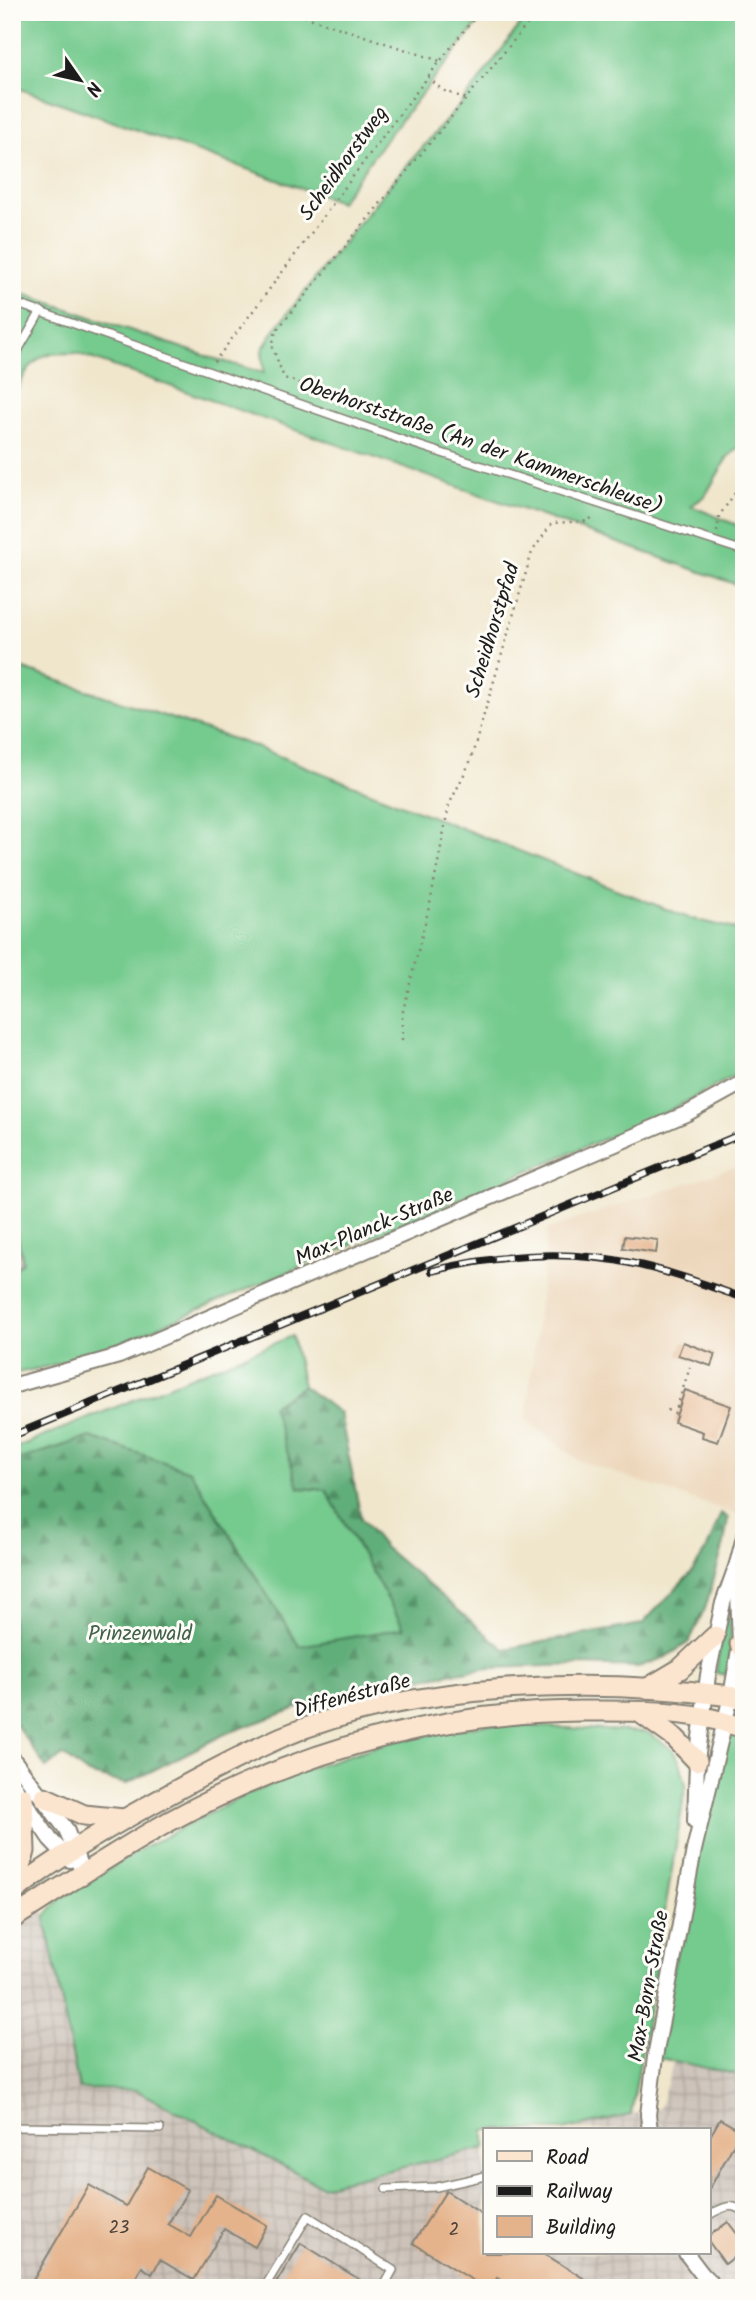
<svg xmlns="http://www.w3.org/2000/svg" width="756" height="2300" font-family="Kalam,sans-serif">
<defs>
<pattern id="industrial-grid" width="8" height="8" patternUnits="userSpaceOnUse" patternTransform="scale(1.75)"><rect width="8" height="8" fill="#ccc2b9"/><path d="M0 4h8M4 0v8" fill="none" stroke="#afa69e"/></pattern>
<pattern id="forest-firs" width="22" height="20" patternUnits="userSpaceOnUse" patternTransform="scale(1.75)"><rect width="22" height="20" fill="#60ae79"/><path d="M5 1l3.5 6h-7zM16 11l3.5 6h-7z" fill="#4e8d62"/></pattern>
</defs>
<rect width="100%" height="100%" fill="#fdfcf7"/>
<filter id="ink" filterUnits="userSpaceOnUse"><feTurbulence type="fractalNoise" baseFrequency=".0143" numOctaves="2"/><feDisplacementMap in="SourceGraphic" scale="14" xChannelSelector="R" yChannelSelector="G"/><feConvolveMatrix kernelMatrix="1 2 1 2 8 2 1 2 1" color-interpolation-filters="sRGB"/></filter>
<filter id="wash" filterUnits="userSpaceOnUse"><feTurbulence type="fractalNoise" baseFrequency=".00686" numOctaves="4" result="noise"/><feDisplacementMap in="SourceGraphic" scale="28" xChannelSelector="R" yChannelSelector="G"/><feGaussianBlur stdDeviation="1.57" result="paint"/><feColorMatrix in="noise" values="0 0 0 0 0 0 0 0 0 0 0 0 0 0 0 0 0 1.4 0 .05"/><feComposite in="paint" operator="in"/></filter>
<g filter="url(#wash)">
<rect width="100%" height="100%" fill="#f0e6cc"/>
<!-- built -->
<polygon fill="#edd7bb" points="744,1164 744,1517 580,1461 526,1420 548,1229"/>
<!-- industrial -->
<g fill="url(#industrial-grid)">
<polygon points="12,1213 23,1262 12,1271"/>
<polygon points="12,1854 45,1917 79,2089 136,2090 322,2186 485,2148 485,2253 709,2253 709,2130 563,2130 660,2108 673,2063 735,2074 744,2078 744,2288 12,2288"/>
</g>
<!-- grass -->
<g fill="#75ca8e" stroke="#487355" stroke-width="2">
<polygon points="12,12 487,12 385,140 340,202 12,86"/>
<path d="M529 12H744V442L727 458 705 496 691 506 744 528V587L76 353C66 354 50 352 42 357 25 367 17 388 12 406V290L212 358 264 373 262 350 276 328 387 188 471 92Z"/>
<polygon points="12,665 251,745 689,918 744,931 744,1071 665,1113 108,1348 46,1367 12,1374 12,1271 23,1262 12,1213"/>
<polygon points="292,1336 303,1386 272,1406 326,1490 404,1628 299,1647 190,1471 90,1437 12,1462 12,1449"/>
<path d="M726 1618H730C731 1637 732 1656 726 1675L716 1673 721 1638Z"/>
<polygon points="723,1722 744,1728 744,2079 735,2074 655,2057"/>
<polygon points="487,1724 647,1732 672,1749 680,1762 686,1785 631,2115 563,2130 485,2130 485,2148 322,2186 136,2090 79,2089 45,1917 59,1900 145,1847 239,1798 306,1769 389,1742"/>
<polygon points="54,1874 56,1877 52,1882 12,1909 12,1901 43,1879"/>
</g>
<!-- forest -->
<polygon fill="url(#forest-firs)" stroke="#3e654a" stroke-width="2" points="303,1386 340,1413 361,1518 385,1548 504,1649 642,1624 691,1573 707,1549 721,1513 728,1518 724,1544 705,1609 689,1642 666,1657 638,1667 579,1665 490,1668 409,1680 317,1701 225,1734 126,1784 88,1774 63,1755 46,1768 12,1719 12,1462 90,1437 190,1471 299,1646 404,1628 326,1490 299,1488 272,1406"/>
<g id="blocks">
<!-- building -->
<g fill="#e5b38b">
<polygon points="625,1236 658,1240 656,1253 623,1248"/>
<polygon points="683,1342 715,1354 711,1366 678,1355"/>
<polygon points="685,1390 731,1406 718,1442 702,1437 703,1432 674,1422"/>
<polygon points="720,2119 741,2131 709,2190 709,2138"/>
<polygon points="148,2167 188,2190 168,2224 191,2237 216,2195 267,2225 255,2247 224,2229 194,2280 160,2260 152,2274 142,2267 130,2288 42,2288 32,2282 89,2185 126,2206"/>
<polygon points="446,2191 485,2216 485,2253 543,2253 599,2288 513,2288 497,2278 491,2288 485,2288 413,2243"/>
<polygon points="728,2222 744,2243 744,2250 725,2264 709,2242 709,2236"/>
<polygon points="301,2243 373,2288 273,2288"/>
</g>
</g>
</g>
<g filter="url(#ink)">
<use href="#blocks" fill-opacity="0" stroke="#868174" stroke-width="2"/>
<g fill="none" stroke-linecap="round" stroke-linejoin="round">
<!-- lane casing -->
<g stroke="#868174" stroke-width="10">
<g id="lane">
<polyline points="12,302 411,443 744,551"/>
<polyline points="12,373 19,349 41,311"/>
<polyline points="12,2124 17,2127 160,2129"/>
<polyline points="386,2189 436,2187 485,2176"/>
<path d="M709 2215C722 2208 732 2201 744 2213"/>
<polyline points="264,2288 308,2216 393,2270 383,2288"/>
<polyline points="735,2288 744,2278"/>
</g>
</g>
<!-- street casing -->
<g stroke="#868174" stroke-width="18">
<g id="street">
<polyline points="12,1386 119,1356 688,1113 744,1082"/>
<polyline points="12,1758 66,1829 83,1874"/>
<polyline points="12,1783 50,1839 70,1860"/>
<polyline points="695,1821 697,1761 708,1675 723,1603 737,1564 744,1537"/>
<polyline points="650,2130 648,2115 655,2057 694,1850 731,1696 740,1644 737,1564"/>
<polyline points="686,2253 702,2274 716,2288"/>
</g>
</g>
<!-- secondary casing -->
<g stroke="#868174" stroke-width="23">
<g id="secondary">
<polyline points="740,1644 744,1650"/>
<polyline points="648,1688 680,1669 715,1636"/>
<polyline points="639,1712 675,1738 697,1761"/>
<polyline points="44,1797 84,1815 124,1819"/>
<polyline points="15,1890 25,1851 23,1797"/>
<path d="M12 1893C56 1858 106 1829 155 1802 196 1779 239 1756 282 1737 412 1682 592 1678 731 1696L744 1700"/>
<path d="M12 1919C64 1886 116 1851 170 1821 298 1752 435 1712 581 1711 621 1711 663 1710 703 1717 716 1719 730 1724 744 1728"/>
</g>
</g>
<!-- path -->
<g stroke="#868174" stroke-width="2.5" stroke-dasharray="2 5" stroke-linecap="butt">
<polyline points="291,12 440,61"/>
<polyline points="428,77 442,90 467,99"/>
<path d="M214 362C304 246 387 126 479 12"/>
<polyline points="414,431 416,419 284,378 272,346 276,331 537,12"/>
<polyline points="717,532 719,516 744,480"/>
<polyline points="402,1040 402,1015 431,899 449,805 470,762 532,552 552,523 588,521 595,515"/>
<polyline points="667,1410 675,1413 690,1367"/>
</g>
<!-- lane -->
<use href="#lane" stroke="#fff" stroke-width="7"/>
<!-- street -->
<use href="#street" stroke="#fff" stroke-width="14"/>
<!-- secondary -->
<use href="#secondary" stroke="#fbe5cf" stroke-width="19"/>
<!-- rail casing -->
<g stroke="#1c1c1c" stroke-width="8">
<g id="rail">
<path d="M432 1271C497 1255 564 1249 630 1263 669 1271 706 1285 744 1298"/>
<polyline points="12,1436 744,1133"/>
</g>
</g>
<!-- rail -->
<use href="#rail" stroke="#fdfcf7" stroke-width="5" stroke-dasharray="16" stroke-linecap="butt"/>
</g>
</g>
<g text-anchor="middle" stroke-width="6" stroke-linejoin="round" paint-order="stroke">
<!-- number labels -->
<g font-size="18" fill="#4e4238">
<text x="119" y="2233">23</text>
<text x="454" y="2235">2</text>
</g>
<!-- street labels -->
<g font-size="21" fill="#1c1c1c" stroke="#fdfcf7">
<text transform="translate(343 163) rotate(-54)" y="7">Scheidhorstweg</text>
<text transform="translate(481 445) rotate(19)" y="7">Oberhorststraße (An der Kammerschleuse)</text>
<text transform="translate(492 630) rotate(-73)" y="7">Scheidhorstpfad</text>
<text transform="translate(374 1226) rotate(-23)" y="7">Max-Planck-Straße</text>
<text transform="translate(352 1695) rotate(-15)" y="7">Diffenéstraße</text>
<text transform="translate(648 1986) rotate(-80)" y="7">Max-Born-Straße</text>
</g>
<!-- park labels -->
<g font-size="21" fill="#40624a" stroke="#fdfcf7">
<text x="140" y="1640">Prinzenwald</text>
</g>
</g>
<!-- margin -->
<rect width="756" height="2300" fill="none" stroke="#fdfcf7" stroke-width="42"/>
<!-- legend -->
<rect x="483" y="2128" width="228" height="126" fill="#fdfcf7" stroke="#a3a29f" stroke-width="2"/>
<rect x="497" y="2151" width="35" height="10" fill="#fbe5cf" stroke="#a3a29f" stroke-width="2"/>
<text x="546" y="2164" font-size="21" fill="#1c1c1c">Road</text>
<rect x="497" y="2186" width="35" height="10" fill="#1c1c1c" stroke="#a3a29f" stroke-width="2"/>
<text x="546" y="2198" font-size="21" fill="#1c1c1c">Railway</text>
<rect x="497" y="2216" width="35" height="21" fill="#e5b38b" stroke="#a3a29f" stroke-width="2"/>
<text x="546" y="2234" font-size="21" fill="#1c1c1c">Building</text>
<!-- north arrow -->
<g transform="translate(80 80) rotate(124)" stroke="#fdfcf7" stroke-width="5" paint-order="stroke">
<path d="M0-5L12 26L0 18L-12 26Z" fill="#1c1c1c"/>
<text y="-10" font-size="19" font-weight="bold" text-anchor="middle" fill="#1c1c1c">N</text>
</g>
</svg>
